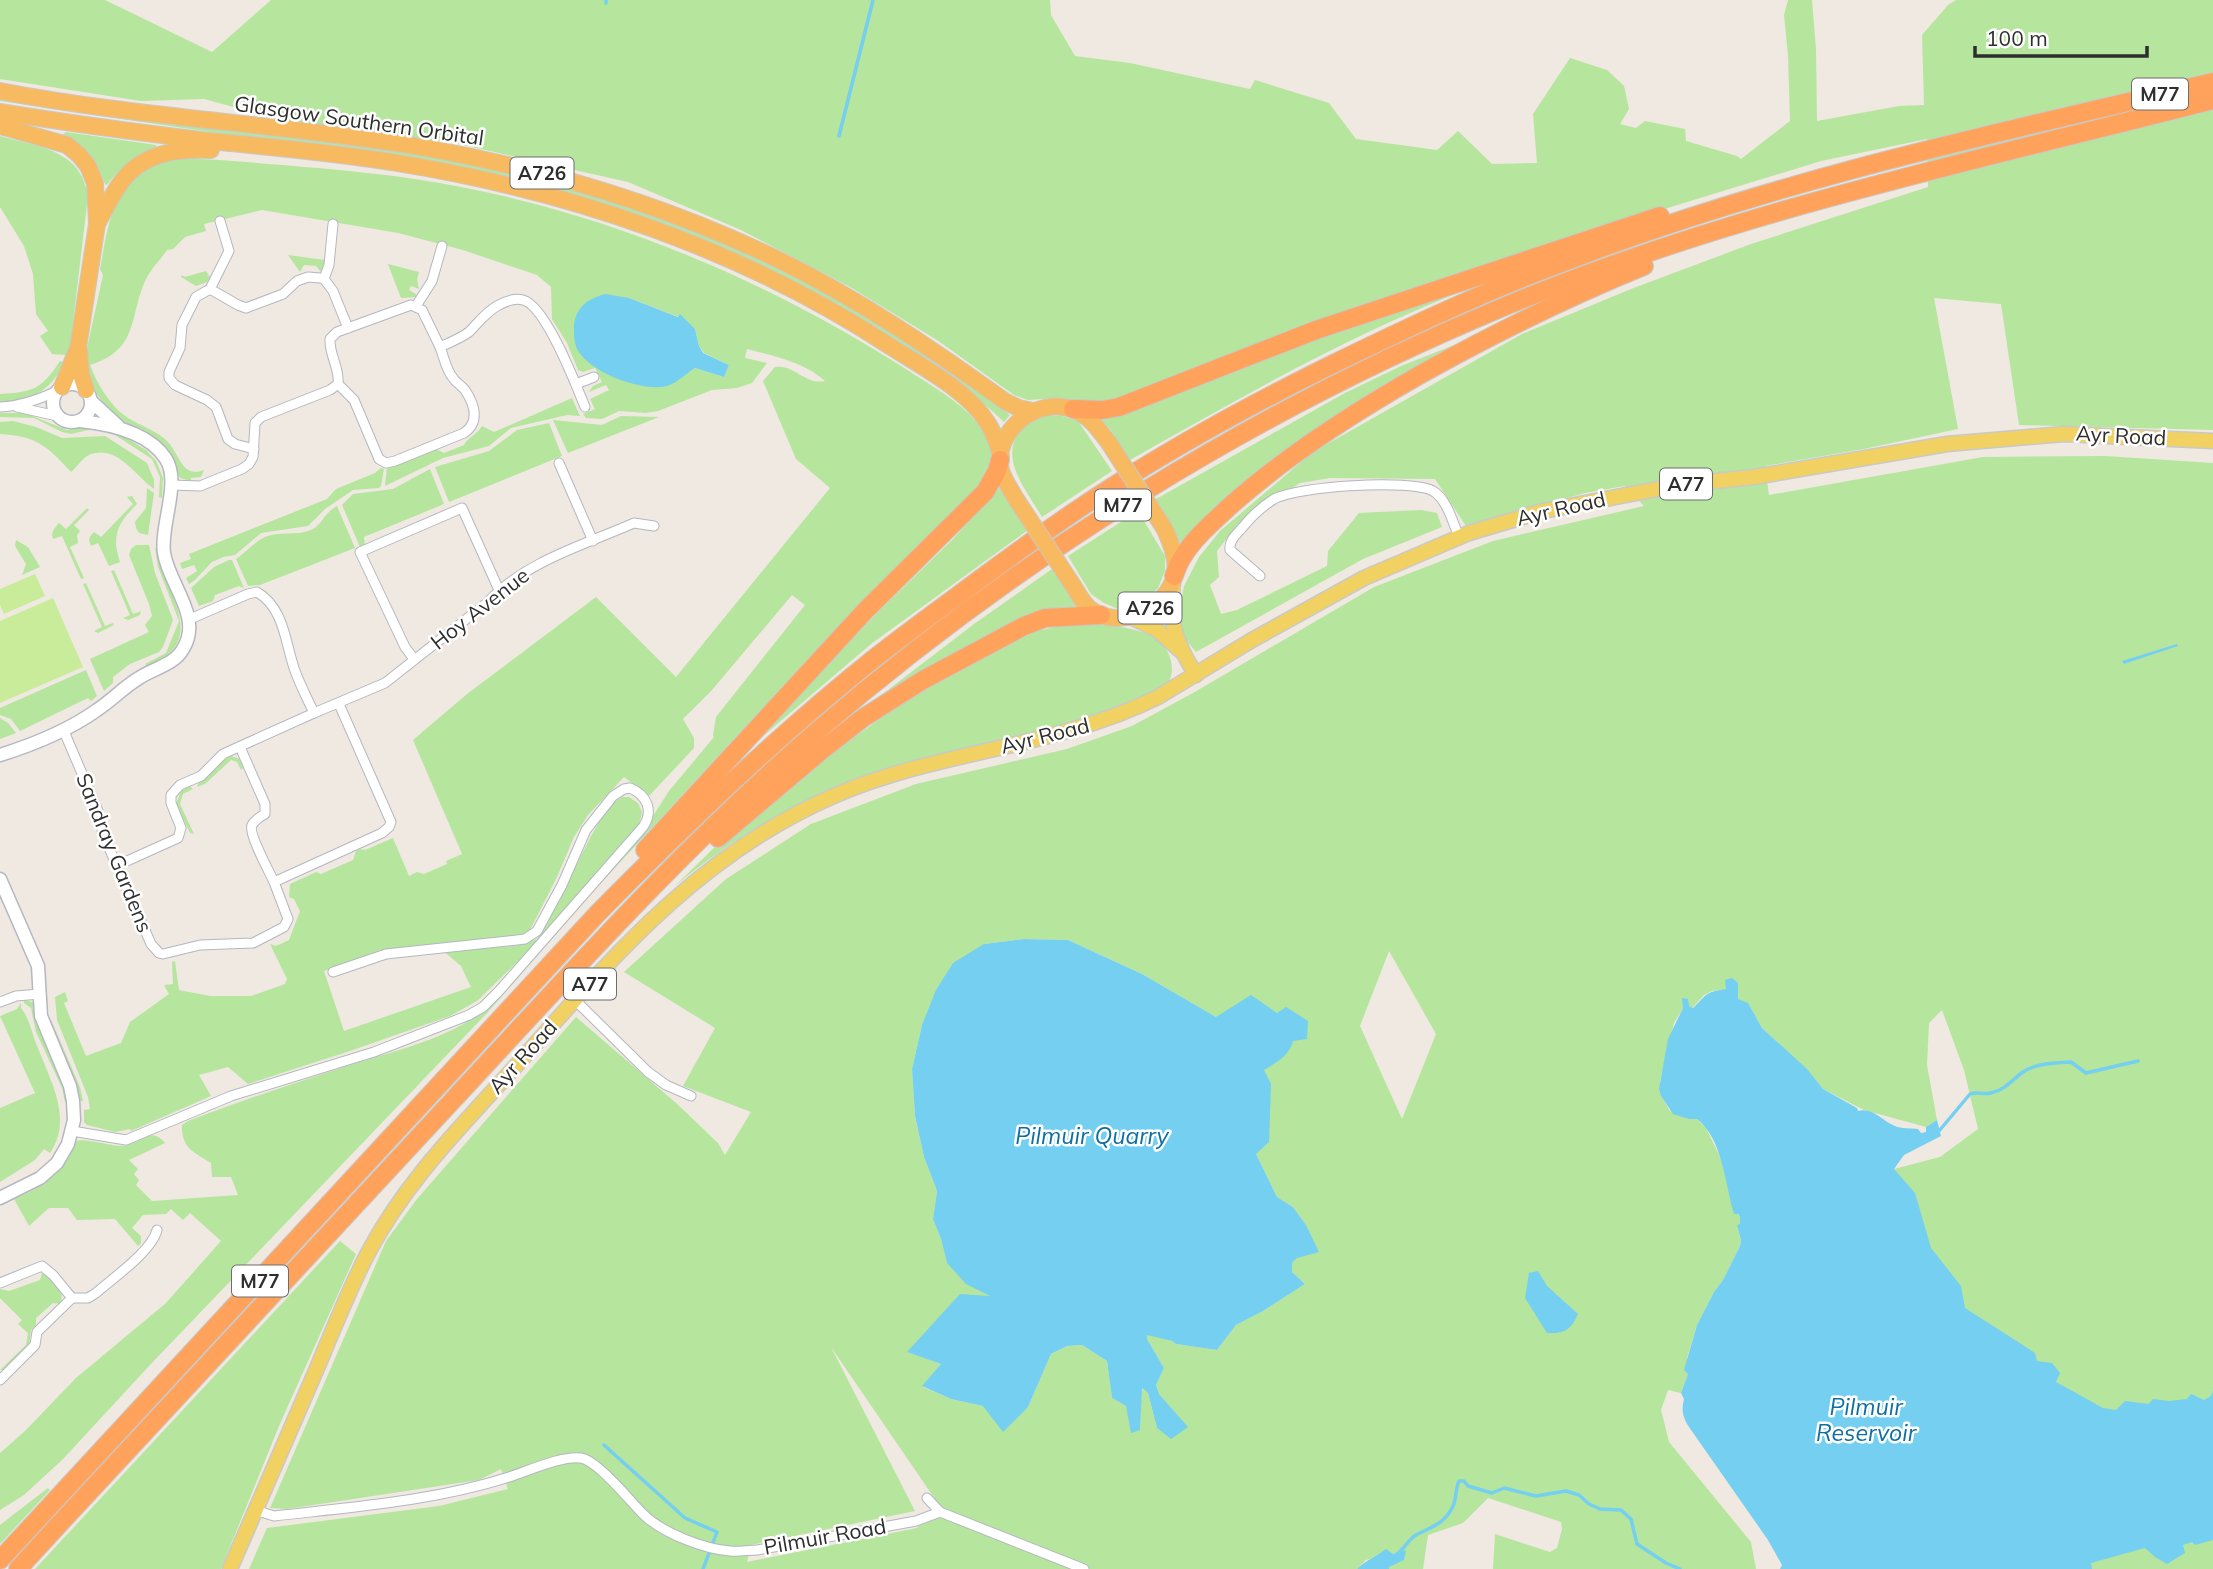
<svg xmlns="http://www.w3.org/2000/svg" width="2213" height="1569" font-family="Mulish,sans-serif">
<rect width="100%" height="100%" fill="#efe9e1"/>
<!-- green -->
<g fill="#b6e59e" fill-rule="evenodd">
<path d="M0 0H105L212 52 271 0H1050L1051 15 1075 56 1130 63 1250 89 1255 80 1329 103 1356 139 1437 150 1458 131 1492 164 1537 163 1533 114 1570 58 1607 70 1624 86 1629 109 1620 124 1636 128 1645 121 1685 129 1686 141 1737 156 1741 159 1790 121 1788 55 1784 15 1788 0H1812L1816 49 1817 121 1899 106 1924 105 1922 35 1948 5 1956 0H2213V430L2019 425 2001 304 1934 298 1958 429 1864 449 1765 466 1769 495 1983 457 2105 456 2213 463V1569H1848L1894 1169 1940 1157 1978 1129 1964 1070 1942 1010 1929 1023 1927 1065 1937 1120 1926 1127 1864 1110 1823 1089 1807 1070 1762 1028 1748 1004 1738 999V983L1726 989 1712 991 1704 995 1692 1008 1689 1006 1683 1008 1674 1023 1660 1081 1661 1096 1670 1111 1689 1119H1697L1706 1128 1722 1161 1733 1209 1740 1217V1223L1737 1227 1741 1240 1740 1246 1723 1280 1714 1292 1697 1325 1687 1358 1688 1374 1681 1393 1668 1390 1661 1410 1669 1442 1751 1542 1756 1569H1493L1495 1534 1550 1552 1557 1548 1562 1529 1561 1522 1488 1498 1463 1523 1428 1535 1423 1569H1389L1388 1567 1405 1551 1366 1560 1357 1569H249L267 1528 439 1506 508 1489 501 1469 479 1480 287 1509 270 1508 386 1241 417 1199 576 1017 676 1103 718 1143 725 1155 751 1112 683 1086 715 1028 624 972 726 879 811 824 916 784 1067 749 1132 726 1193 693 1374 587 1493 541 1644 506 1625 486 1585 493 1466 526 1435 479 1330 478 1300 483 1238 524 1217 551 1219 577 1210 585 1221 614 1237 610 1327 566 1328 551 1359 513 1421 510 1437 513 1442 527 1363 559 1196 652 1181 634 1179 613 1184 586 1199 557 1220 531 1313 452 1522 334 1631 289 1751 244 1928 187 1927 139 1821 161 1586 233 1479 270 1348 310 1223 357 1106 406 1058 398 1028 400 1014 395 937 340 850 287 741 230 628 182 454 143 282 120 204 99 141 101 0 79ZM1024 939 1068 940 1142 974 1216 1017 1277 1013V1062L1263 1070 1256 1154 1277 1197 1293 1207 1306 1225 1297 1258 1292 1263V1272L1305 1284 1263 1311 1236 1325 1217 1350 1176 1344 1172 1341 1147 1334V1339L1164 1368 1156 1385 1159 1394 1187 1427 1157 1428 1148 1393 1141 1388 1140 1430 1126 1406 1112 1398 1107 1361 1082 1345 1067 1346 1051 1354 1028 1407 983 1406 951 1399 923 1387 941 1364 908 1352 992 1297 947 1263 941 1239 933 1219 937 1191 924 1157 915 1117 912 1069 922 1025 984 944ZM1389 951 1436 1034 1402 1119 1360 1026ZM831 1347 937 1502 917 1528 747 1562 751 1545 915 1511Z"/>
<path d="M0 97 445 157 511 173 609 200 683 227 743 252 836 298 913 347 1010 415 1004 422C968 386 922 361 878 335 828 305 779 273 726 249 648 215 566 191 483 172L0 101Z"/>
<path d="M66 132 156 145V148C135 157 121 166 107 185L105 184C96 158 87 148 63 134Z"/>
<path d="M0 136C38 147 81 149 88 196L69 356C50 390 39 399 0 402V394C33 392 41 390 60 361L63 362 65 355 52 354 40 336 48 331 36 314 33 274 24 246 0 207Z"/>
<path d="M176 158C211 159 247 162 282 165 342 170 401 175 461 187 621 218 771 283 909 371 939 391 999 422 991 466 990 474 982 482 978 489L815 651 600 884 488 1012 149 1366 63 1459 24 1495 0 1510V1453L25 1431 76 1378 166 1303 221 1241 190 1213 183 1220 171 1209 166 1214 143 1215 132 1228 141 1236V1243L138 1246 115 1219 77 1220 68 1208H49L29 1226 14 1199C33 1191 51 1182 63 1165 68 1158 70 1146 77 1141 83 1138 111 1146 121 1146 139 1146 149 1124 165 1143L129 1160 138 1169 134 1174 139 1180 136 1185 152 1201 238 1195 231 1177H212L211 1163C194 1152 181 1148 182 1125L188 1121C241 1101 294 1083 347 1066 397 1050 454 1038 495 1002L646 827 669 791 714 737 713 735 716 717 805 605 792 595 712 690 683 719 694 738V748L649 796 624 777 588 815 574 837 557 877 529 932 522 936 381 950 324 971 344 1031 471 987 461 966 442 950 514 946 537 939 550 918 591 836 608 807 622 797H629L638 803 642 812 639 825 543 937 477 1001 450 1016 350 1051 248 1084 228 1067 199 1075 211 1096 131 1131 130 1129 115 1132 87 1125 84 1122V1110L90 1109 88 1097 57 1020 55 997 65 992 68 1001 64 1003 86 1056 121 1043 130 1022 169 994 164 985 173 984 172 962 175 961 179 990 210 996H251L285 984 287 979 270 944 276 946 289 940 300 911 294 899 289 897 290 884 316 872 321 874 353 860 356 851 360 849 365 850 393 838 409 876 417 872 424 874 447 864 446 861 462 854 413 740 467 694 596 597 676 677 830 488 796 459 763 381 775 367C795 364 804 385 825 381 804 362 774 356 747 349L745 358 767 363 752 383 737 388 712 390 658 411 646 413 619 411 602 419 586 418 583 414 595 409 590 399 609 390 606 385 589 392 593 386 602 382 595 368 583 372 578 370 567 343 552 319 551 287 537 275 463 250 398 233 262 210 204 224 206 231 185 237 173 249 167 250C161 259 152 268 147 277 128 315 141 349 90 365 97 384 111 407 128 418 141 426 155 430 166 440 180 453 181 479 204 470L201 477 191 478V481L180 478 173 461 149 436 116 417 102 402 87 377 84 362 103 275 100 269C107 233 110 192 144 170 153 165 166 162 176 158ZM629 298 679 317 695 329 699 346 704 353 729 365 724 377 695 368 668 385Z"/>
<polygon points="288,255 325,260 321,272 316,266 304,265 300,272"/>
<polygon points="388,264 419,272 417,279 419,289 411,286 409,290 416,294 416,297 401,298"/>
<polygon points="206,271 210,277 207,282 196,286 181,277 182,275 185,277"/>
<path d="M1473 287C1353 333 1241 397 1130 460L1110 429 1100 419 1117 416 1328 333Z"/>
<polygon points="1487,332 1388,382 1342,411 1182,546 1156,499 1345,393 1401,366"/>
<path d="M572 398 580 416 567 415 511 428 489 446 443 458 385 486 387 467 436 449 444 453 464 445C467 438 477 435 482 426L494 432Z"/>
<polygon points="0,413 25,413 67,430 96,426 123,436 146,450 156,461 163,478 162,498 159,497 160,477 152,459 112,433 93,429 71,434 62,432 34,418 0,417"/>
<path d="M1039 415 1062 416 1078 421 1112 471 1042 517C1020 480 989 446 1039 415Z"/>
<polygon points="621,416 659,417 568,453 553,420 602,425"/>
<path d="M13 421 36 427 62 438 105 436 147 463 154 480V489C134 475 116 442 87 456 82 459 76 468 71 472 47 446 37 436 0 434V422Z"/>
<polygon points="549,423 562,456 449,502 435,467 489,451 517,430"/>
<polygon points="381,468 384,469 381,486 379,488 353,490 325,509 308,526 261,533 235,555 223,557 212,562 195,580 189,584 186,578 197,571 194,565 182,569 180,563 191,559 189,554 327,499 336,489 375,473"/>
<polygon points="430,469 444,504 364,537 365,545 360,547 342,505 353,494 393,489"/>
<polygon points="1000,487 1028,530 871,644 742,754 768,722 780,717 828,664 879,611 953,539"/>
<polygon points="147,488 154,493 148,535 139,533 136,528 135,522 146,508"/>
<path d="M132 496 137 504C118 523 111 535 120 562L109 566 98 543 91 546C88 539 89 537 94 532L101 537 133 504 127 497Z"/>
<path d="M337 506 355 548 260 585 248 586 236 559C245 553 256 541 263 538 278 530 298 537 313 529 323 523 325 512 337 506Z"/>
<path d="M87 508 89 510 74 525 80 531 77 535 78 543 70 547 84 578 81 579 62 536 53 539C50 532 55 528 59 523L66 529Z"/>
<polygon points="1138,511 1165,556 1165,571 1158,588 1143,603 1132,609 1118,609 1104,603 1091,594 1068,556"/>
<polygon points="16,540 28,547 40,567 22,575 26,564 15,546"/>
<polygon points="136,545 149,545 155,573 173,620 163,647 159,652 130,664 113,677 113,683 104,691 90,659 149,632 145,625 152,616 149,604 129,555 131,549"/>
<path d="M155 547C161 555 162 568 166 578 181 617 196 646 148 666L145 664 166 653 179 621 158 567Z"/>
<polygon points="229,560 232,560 244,588 239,586 215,595 213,601 199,606 191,588 214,567"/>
<polygon points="1052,569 1078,609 1049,612 837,729 974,624"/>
<polygon points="114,570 133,614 141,611 140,615 128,620 123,618 130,615 111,571"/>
<polygon points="86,583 105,626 113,623 114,625 98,633 94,631 102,627 83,584"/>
<path d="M1101 623C1125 629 1164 629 1171 661 1172 668 1173 674 1169 681 1160 697 1106 713 1088 720 1032 741 971 747 913 762 827 784 742 829 674 887L722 840 830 755 906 700 950 675 1036 631 1060 626Z"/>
<polygon points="86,670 97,696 91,701 88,698 20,731 11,719 0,715 0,708"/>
<polygon points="0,718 8,723 16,733 0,739"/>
<polygon points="231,756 240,759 244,767 241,770 237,762 231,760 205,784 197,787 199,782 203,780 226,758"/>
<polygon points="190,786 193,789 183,794 180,804 194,834 190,833 176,804 181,791"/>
<polygon points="24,1000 32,1002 35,1006 38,1027 64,1089 68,1102 65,1102 62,1088 36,1032 31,1008 24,1003"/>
<path d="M21 1003V1008C30 1019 32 1035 38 1048 51 1082 73 1119 50 1153L44 1149 35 1160 0 1182V1108L35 1093 0 1016 17 1009Z"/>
<polygon points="51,1020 80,1087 83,1101 79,1101 77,1088 49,1022"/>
<polygon points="340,1241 356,1254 279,1426 221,1569 35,1569"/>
<polygon points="42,1273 49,1276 62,1291 61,1304 53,1303 36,1318 36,1325 31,1330 29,1346 5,1370 0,1370 26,1345 28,1333 18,1324 22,1320 0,1298 0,1289 9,1291 40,1280"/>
<polygon points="48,1488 50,1490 0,1544 0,1525"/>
</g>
<!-- pitch -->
<g fill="#c9ec9a">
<polygon points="35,574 45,596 4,614 0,605 0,589"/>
<polygon points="53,598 83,667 0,703 0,621"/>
</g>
<!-- water -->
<g fill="#75cff0">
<path d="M605 294 629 298 678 317 680 314 695 329 699 346 703 353 729 365 724 377 695 368C687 373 677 383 667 386 643 392 593 374 579 352 575 347 574 338 574 331 573 310 586 299 605 294Z"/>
<polygon points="2177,644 2178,646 2124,664 2122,661"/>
<path d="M1024 939 1068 940 1142 974 1216 1017 1251 995 1277 1013 1286 1007 1308 1021 1307 1039 1293 1041C1290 1055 1276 1063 1264 1070L1271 1084 1269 1142 1256 1154 1277 1197 1293 1207 1306 1225 1319 1252 1297 1258 1292 1263V1272L1305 1284 1263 1311 1236 1325 1217 1350 1176 1344 1172 1341 1147 1335V1339L1164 1368 1156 1385 1159 1394 1188 1427 1171 1439 1157 1428 1148 1393 1142 1388 1140 1430 1131 1433 1126 1406 1112 1398 1107 1361 1082 1345 1067 1346 1051 1354 1028 1407 1003 1432 983 1406 951 1399 922 1386 941 1364 907 1352 960 1294 990 1296 966 1284 947 1263 941 1239 933 1219 937 1191 924 1157 915 1116 912 1069 922 1025 936 990 953 963 984 944Z"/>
<path d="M1732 978 1738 983V999L1748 1003 1762 1028 1807 1069 1823 1089 1857 1108 1858 1111C1873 1107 1882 1121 1895 1126 1901 1129 1911 1128 1918 1129L1921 1133 1926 1132V1127L1937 1120 1941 1136 1904 1155 1894 1169 1915 1193 1931 1248 1961 1286 1965 1308 2035 1353 2037 1361 2052 1363 2060 1373 2056 1382 2103 1408 2116 1410 2125 1401 2148 1404 2153 1399 2169 1401 2187 1399 2191 1394 2204 1400 2211 1396 2213 1391V1540L2195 1545 2192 1542 2183 1545 2185 1553 2167 1564 2155 1557 2145 1548 2091 1563 2092 1569H1780L1782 1565 1768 1540 1689 1427C1683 1417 1681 1411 1684 1399L1681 1393 1688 1374 1684 1370 1697 1325 1714 1292 1723 1280 1740 1246 1741 1240 1737 1226 1740 1223V1217L1738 1214H1734C1725 1185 1723 1139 1697 1119H1689L1673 1114 1661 1096 1659 1089 1668 1039 1683 1008 1682 998 1688 999 1689 1006 1693 1008C1707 995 1704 992 1726 989L1725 980Z"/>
<path d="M1538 1271 1547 1286 1578 1314C1571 1330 1564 1334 1547 1333L1525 1298 1529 1273Z"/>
<path d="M1386 1549 1393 1554 1406 1550 1404 1560 1389 1567V1569H1357C1366 1560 1376 1557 1386 1549Z"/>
</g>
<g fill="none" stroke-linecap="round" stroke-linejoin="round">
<!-- stream -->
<g stroke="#75cff0" stroke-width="3.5">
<polyline points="606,3 606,0"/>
<polyline points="839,136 873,0"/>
<path d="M1939 1131 1970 1094C1977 1091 1983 1095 1991 1093 2005 1090 2012 1080 2023 1072 2036 1063 2056 1063 2071 1062L2086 1073 2138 1061"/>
<polyline points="604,1445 685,1518 717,1532 703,1569"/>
<path d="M1396 1555C1404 1549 1409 1539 1416 1535 1431 1527 1444 1524 1452 1508 1457 1500 1455 1489 1459 1481H1464L1468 1486 1492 1493 1504 1488 1536 1496 1566 1491 1579 1495 1589 1504 1600 1509 1621 1510 1631 1519 1637 1544 1666 1563 1680 1569"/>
</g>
<!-- minor casing -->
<g stroke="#b4b7c1" stroke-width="11">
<g id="minor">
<polyline points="324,279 329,265 333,224"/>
<polyline points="210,289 229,251 220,221"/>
<polyline points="416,306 432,281 442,246"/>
<path d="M338 384 354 400 379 459 386 463 395 461 464 433C480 422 475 405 465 390 461 385 456 383 453 378 446 370 444 357 440 347"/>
<polyline points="576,384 594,377"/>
<path d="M0 407C21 406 38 400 57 391"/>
<polyline points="17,407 57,416"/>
<polyline points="254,449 235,444 228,439 216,407 207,400 175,385 169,378 169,372 180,348 182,325 196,297 210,289 238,305 246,308 283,294 297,281 308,277 320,278 324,279 333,291 348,328"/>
<polyline points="559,463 593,541"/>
<path d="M171 485 200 486 242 469 249 464 253 457 255 423 261 417 330 390 338 384C340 368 329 355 330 339L337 332 411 305 422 310 440 347C449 343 461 338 469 332 478 323 485 313 497 306 504 302 515 298 523 300 546 306 576 385 585 407"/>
<path d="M1260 576 1230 550C1229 540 1236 535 1242 528 1250 518 1263 506 1274 499 1298 486 1410 479 1433 491 1447 499 1453 523 1459 537"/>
<polyline points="414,659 405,647 360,552 462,508 499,590"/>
<path d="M314 713 385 683 488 602C526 561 584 545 634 523L654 526"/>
<polyline points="63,729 98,811 103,834 151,944 159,953 163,954 200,945 253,943 284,927 288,919 274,882 382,833 389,827 391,822 339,704"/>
<path d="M240 747 265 804V814C261 816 254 821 252 825 248 833 269 871 274 882"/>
<path d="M116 866 178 838 181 828 171 803V795L180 785 201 776 223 754 314 713C307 698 299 683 294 668 285 641 284 608 257 592L248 594 190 619"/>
<polyline points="575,1000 648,1072 666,1085 691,1096"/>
<polyline points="0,1002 16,996 40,994"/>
<path d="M72 1131 126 1140 231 1096 374 1052 469 1015 483 1007 499 991 643 827C654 811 647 795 630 788L624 789 613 796 586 830 562 885 537 931 525 939 517 940 386 954 333 972"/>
<polyline points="0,1283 42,1266 53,1275 72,1298 37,1332 35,1345 0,1380"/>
<path d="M72 1298H88L96 1293C113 1278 152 1251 157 1230"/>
<polyline points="927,1498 940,1512"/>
<path d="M255 1510 274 1516C353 1507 434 1501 509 1477 528 1471 563 1455 581 1458 598 1461 630 1501 643 1514 662 1533 704 1549 730 1551 739 1552 748 1550 757 1550L916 1521 940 1512 1084 1569"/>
</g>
</g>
<!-- tertiary casing -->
<g stroke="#b4b7c1" stroke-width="15">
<g id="tertiary">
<circle cx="72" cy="403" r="19"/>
<polyline points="91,401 118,426"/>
<path d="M0 755C32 745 69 730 97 710 112 700 124 687 139 678 154 668 174 665 183 649 203 617 169 585 164 553 160 525 181 483 166 459 149 432 109 424 80 421"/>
<polyline points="0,879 38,966 41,1016 70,1086 73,1101 74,1120 68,1144 57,1163 40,1178 0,1198"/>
</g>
</g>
<!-- primary casing -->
<g stroke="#c9c9c9" stroke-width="17">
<g id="primary">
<path d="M1173 581C1169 622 1174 640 1196 675"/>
<polyline points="1131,617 1157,630 1181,651"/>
<path d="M230 1569C256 1509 282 1449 308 1389 328 1344 345 1297 368 1253 406 1181 460 1128 514 1068 611 959 698 854 836 795 940 750 1056 748 1158 697L1252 640 1364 578 1469 533 1543 511 1678 485 1754 477 1947 444 2064 434 2213 441"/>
</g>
</g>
<!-- trunk casing -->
<g stroke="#c9c9c9" stroke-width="18">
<g id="trunk">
<path d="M0 91C141 118 285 124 426 148 549 170 671 207 783 262 862 301 935 351 1006 402L1019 408 1033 411"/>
<path d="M0 112C67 123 134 132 201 140 267 147 332 152 397 163 570 191 741 249 888 345 919 365 967 390 987 422 994 432 998 445 1001 457"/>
<polyline points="0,126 67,145 79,155 88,166 95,183 97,224 78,348 62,387"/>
<path d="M97 224C105 210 112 194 122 181 144 152 178 149 211 150"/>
<polyline points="79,350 81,374 86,390"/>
<path d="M1016 499C1011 490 1004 480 1001 470 992 432 1037 395 1074 410 1090 416 1099 430 1109 443"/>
<path d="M1074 587C1079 595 1083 603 1090 609 1118 630 1161 611 1173 581 1180 564 1171 543 1164 528"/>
</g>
</g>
<!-- motorway casing -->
<g stroke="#c9c9c9" stroke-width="20">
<g id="motorway">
<polyline points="1073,409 1102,410 1119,407 1316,330 1660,216"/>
<path d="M1174 576C1183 546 1208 527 1230 506 1288 454 1356 411 1423 373 1495 333 1568 297 1644 266"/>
<polyline points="718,838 822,750 863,718 923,680 1024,626 1045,618 1101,615"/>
<polyline points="645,850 865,611 985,492 997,471 1000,460"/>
<path d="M0 1560 598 913C685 825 774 739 871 661 900 638 930 616 960 594 1010 557 1060 520 1112 487 1182 442 1256 402 1331 365 1409 327 1487 290 1569 260 1777 180 1997 133 2213 82"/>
<path d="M18 1569C162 1412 307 1256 453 1100 570 974 685 845 816 732 1021 555 1257 409 1508 305 1734 211 1976 161 2213 100"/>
</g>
</g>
<!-- minor -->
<use href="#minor" stroke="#fff" stroke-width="9"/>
<!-- tertiary -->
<use href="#tertiary" stroke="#fff" stroke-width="12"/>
<!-- primary -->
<use href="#primary" stroke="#f2d163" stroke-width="14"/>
<!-- trunk -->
<use href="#trunk" stroke="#f8ba60" stroke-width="16"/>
<!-- motorway -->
<use href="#motorway" stroke="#ffa35c" stroke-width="18"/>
<!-- trunk-bridge casing -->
<g stroke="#c9c9c9" stroke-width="18" stroke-linecap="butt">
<g id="trunk-bridge">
<polyline points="1109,443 1164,528"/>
<polyline points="1016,499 1074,587"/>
</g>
</g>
<!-- trunk-bridge -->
<use href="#trunk-bridge" stroke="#f8ba60" stroke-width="16"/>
</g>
<g text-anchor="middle" stroke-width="5" stroke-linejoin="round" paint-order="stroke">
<!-- shield labels -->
<g fill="#fff" stroke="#6d6d6d" stroke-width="2">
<rect x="2132" y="78.5" width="56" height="31" rx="5"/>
<rect x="510.5" y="157.5" width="63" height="31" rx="5"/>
<rect x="1660" y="468.5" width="52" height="31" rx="5"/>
<rect x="1095" y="489.5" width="56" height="31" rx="5"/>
<rect x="1118.5" y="592.5" width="63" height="31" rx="5"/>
<rect x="564" y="968.5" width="52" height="31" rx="5"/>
<rect x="232" y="1265.5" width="56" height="31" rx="5"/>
</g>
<g font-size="19" font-weight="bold" fill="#2e2e2e">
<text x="2160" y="101">M77</text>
<text x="542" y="180">A726</text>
<text x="1686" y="491">A77</text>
<text x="1123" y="512">M77</text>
<text x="1150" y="615">A726</text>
<text x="590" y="991">A77</text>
<text x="260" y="1288">M77</text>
</g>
<!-- street labels -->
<g font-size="21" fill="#2e2e2e" stroke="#fff">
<text transform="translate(359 121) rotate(8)" y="7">Glasgow Southern Orbital</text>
<text transform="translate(2121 436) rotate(3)" y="7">Ayr Road</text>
<text transform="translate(1561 509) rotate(-13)" y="7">Ayr Road</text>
<text transform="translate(480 609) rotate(-38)" y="7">Hoy Avenue</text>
<text transform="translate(1045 736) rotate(-14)" y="7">Ayr Road</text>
<text transform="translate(114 853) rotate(68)" y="7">Sandray Gardens</text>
<text transform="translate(523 1057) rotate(-48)" y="7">Ayr Road</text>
<text transform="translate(825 1537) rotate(-10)" y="7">Pilmuir Road</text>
</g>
<!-- water labels -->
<g font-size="23" font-style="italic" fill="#0d6fa3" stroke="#fff">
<text x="1092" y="1144">Pilmuir Quarry</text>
<text x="1866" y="1415">Pilmuir<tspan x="1866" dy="26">Reservoir</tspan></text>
</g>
</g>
<!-- scale -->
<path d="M1975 46v10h172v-10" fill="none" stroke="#2e2e2e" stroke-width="3.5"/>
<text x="1986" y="46" font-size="21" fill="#2e2e2e" stroke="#ffffff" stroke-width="5" paint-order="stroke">100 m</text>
</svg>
